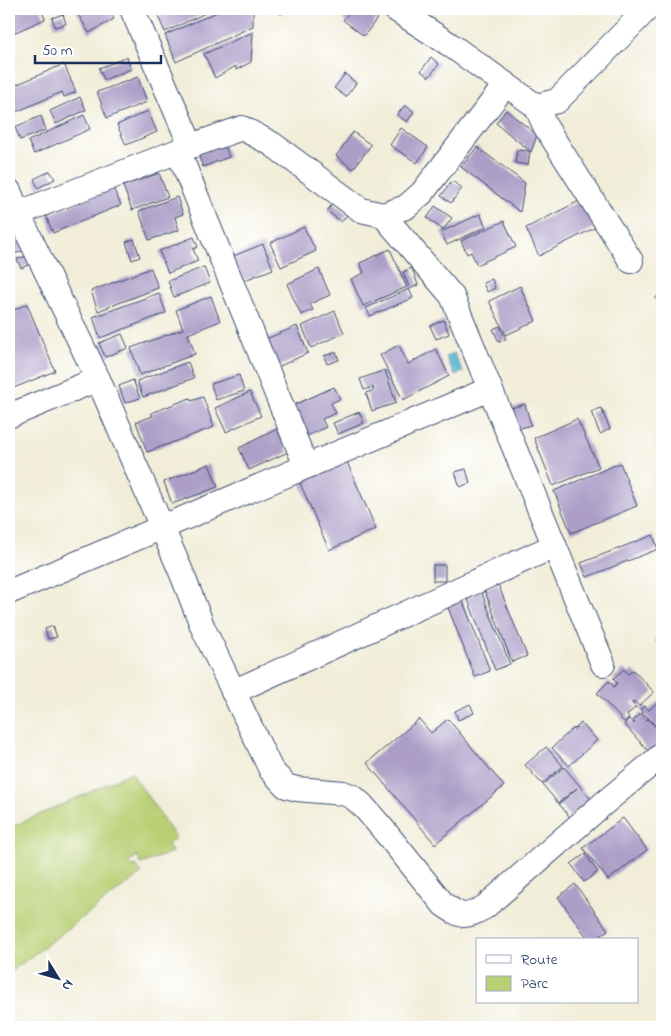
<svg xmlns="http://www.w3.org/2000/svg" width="671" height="1036" font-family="'Indie Flower',sans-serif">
<rect width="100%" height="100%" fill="#fff"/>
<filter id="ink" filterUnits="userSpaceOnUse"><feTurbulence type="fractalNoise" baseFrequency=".02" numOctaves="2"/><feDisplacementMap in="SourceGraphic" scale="10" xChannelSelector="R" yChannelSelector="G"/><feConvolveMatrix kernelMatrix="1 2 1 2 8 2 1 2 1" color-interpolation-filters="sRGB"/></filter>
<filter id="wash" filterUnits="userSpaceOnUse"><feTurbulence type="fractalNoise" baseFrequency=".0096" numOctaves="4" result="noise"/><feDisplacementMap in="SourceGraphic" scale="20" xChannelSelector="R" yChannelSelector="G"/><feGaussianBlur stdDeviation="1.12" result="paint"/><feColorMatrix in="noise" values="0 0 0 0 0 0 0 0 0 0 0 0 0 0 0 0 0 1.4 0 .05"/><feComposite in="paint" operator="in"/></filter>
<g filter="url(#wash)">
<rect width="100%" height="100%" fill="#f1edd8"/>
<!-- green -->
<polygon fill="#b9cf73" stroke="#6a7f68" points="131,772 176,838 168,844 172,852 141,864 137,856 129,862 133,867 136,865 142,873 9,973 9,828 88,793"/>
<!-- water -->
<polygon fill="#4eb3cd" stroke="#347196" points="454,353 463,372 454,375 446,357"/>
<g id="blocks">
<!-- building -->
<g fill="#ac9ec7">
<polygon points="18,9 41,9 45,19 9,35 9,13"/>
<polygon points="75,9 109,9 114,19 89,33"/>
<polygon points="174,9 214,9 165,32 158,16"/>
<polygon points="224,9 253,9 253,26 176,62 165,35"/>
<polygon points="275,9 285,9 281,14"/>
<polygon points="352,9 370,9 379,16 364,36 343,20"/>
<polygon points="63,14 66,24 55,27 52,18"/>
<polygon points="253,32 251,62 236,70 236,66 215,78 204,54"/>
<polygon points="127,57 131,69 104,80 99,68"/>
<polygon points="431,57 439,64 429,77 421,71"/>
<polygon points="64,64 76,92 64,97 62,92 9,115 9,88"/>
<polygon points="345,74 356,83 346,97 334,88"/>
<polygon points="138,77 147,102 107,118 97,92"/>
<polygon points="80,97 86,110 56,124 50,111"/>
<polygon points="405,105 414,112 407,122 397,115"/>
<polygon points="506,110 537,135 531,152 496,123"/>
<polygon points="148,111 157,132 126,145 117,125"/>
<polygon points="84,115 90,129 34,154 28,141"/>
<polygon points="41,116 46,130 20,140 15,127"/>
<polygon points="401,128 428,147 417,163 390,145"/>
<polygon points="353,132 371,145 353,169 336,156"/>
<polygon points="224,144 229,157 203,167 198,154"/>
<polygon points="477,147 525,183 520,212 461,167"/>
<polygon points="517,150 530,151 528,165 515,163"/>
<polygon points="50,171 55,179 38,188 34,179"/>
<polygon points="159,173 168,197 132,210 123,186"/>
<polygon points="452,181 462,188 451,203 441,196"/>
<polygon points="113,188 121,205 53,233 46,216"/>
<polygon points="177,197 183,214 175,217 179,230 149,240 139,211"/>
<polygon points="585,198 598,226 539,256 526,228"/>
<polygon points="333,203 347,215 341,222 327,211"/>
<polygon points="435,206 452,218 443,230 427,218"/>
<polygon points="480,214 486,227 447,245 441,232"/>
<polygon points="504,221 516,247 477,265 471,252 467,254 461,241"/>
<polygon points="304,227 316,251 281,267 270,243"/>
<polygon points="19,237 23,251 11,255 9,249 9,241"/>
<polygon points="194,237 198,247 193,249 198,261 168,273 159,251"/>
<polygon points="134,239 140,257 132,260 126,242"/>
<polygon points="263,244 273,269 240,282 231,257"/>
<polygon points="390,249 407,287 363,306 351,279 364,273 360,263"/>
<polygon points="30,255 33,263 21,268 17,259"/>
<polygon points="204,267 210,283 174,297 168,281"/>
<polygon points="151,268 158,288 98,311 91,291"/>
<polygon points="412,268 418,285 410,289 403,272"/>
<polygon points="319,269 330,295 310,304 313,310 301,315 287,284"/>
<polygon points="492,279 495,288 487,292 483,283"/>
<polygon points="520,286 536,321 506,335 489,301"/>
<polygon points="409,289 413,298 370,316 366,308"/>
<polygon points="662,291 662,306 655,299"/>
<polygon points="159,293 166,313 100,338 93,317"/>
<polygon points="211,296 220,321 188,334 195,354 140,375 131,348 183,329 176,310"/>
<polygon points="27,304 55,371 9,390 9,312"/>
<polygon points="335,311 344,333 311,348 302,326"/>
<polygon points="444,320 449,334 436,339 430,326"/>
<polygon points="297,326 308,353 278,367 266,339"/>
<polygon points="500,326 506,339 499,342 493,329"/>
<polygon points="122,334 128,348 105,357 99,343"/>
<polygon points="399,345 408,364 436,349 449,376 403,400 380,355"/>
<polygon points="336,352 339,360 327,364 324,356"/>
<polygon points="188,362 194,378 143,397 137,381"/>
<polygon points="385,370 396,403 372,411 366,393 374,390 373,387 364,390 360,379"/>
<polygon points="239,375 244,391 216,400 211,384"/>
<polygon points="133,380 140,398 125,403 119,386"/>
<polygon points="334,387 340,399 331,403 336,413 322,419 326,427 307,436 294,405"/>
<polygon points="250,392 261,416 226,432 215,408"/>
<polygon points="203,397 214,427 147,452 136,422 153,416 151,413 190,398 191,401"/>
<polygon points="525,404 531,425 517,429 511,408"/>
<polygon points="601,408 610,429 600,434 591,412"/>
<polygon points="359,412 364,423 338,434 333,423"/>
<polygon points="577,419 599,467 553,486 534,438"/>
<polygon points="277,429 288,452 249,470 239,448"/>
<polygon points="347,462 376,529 329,550 300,483"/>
<polygon points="620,463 637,506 571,533 554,491"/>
<polygon points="209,464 218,487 172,504 164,482"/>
<polygon points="466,469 470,483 460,487 455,472"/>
<polygon points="653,535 658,549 587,577 581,563"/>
<rect x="433" y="565" width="12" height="16"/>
<polygon points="498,584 527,656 512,662 484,589"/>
<polygon points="481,591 510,664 495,670 467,597"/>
<polygon points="462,599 490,671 475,677 447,605"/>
<polygon points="53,626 57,637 48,639 45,629"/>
<polygon points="662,635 662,647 657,640"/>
<polygon points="624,669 628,674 633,670 654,692 639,706 634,701 632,703 636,707 627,715 629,718 624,722 597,693 609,681 614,687 617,683 613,679"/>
<polygon points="658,702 662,706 662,733 640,709 644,706 649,710"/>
<polygon points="470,704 474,713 458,720 455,711"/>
<polygon points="641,713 647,720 648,719 662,734 662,744 651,754 624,724 629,719 634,724 635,723 633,721"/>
<polygon points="419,719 431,733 448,719 504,786 435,844 367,763"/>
<polygon points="581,723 597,740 569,766 552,748 573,728 574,730"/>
<polygon points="546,747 563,766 542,784 525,765"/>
<polygon points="564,767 594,803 573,821 559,804 577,788 558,803 543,785"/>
<polygon points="623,818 647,850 608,880 583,848"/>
<polygon points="585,854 598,872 584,882 571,864"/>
<polygon points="575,884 608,930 594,940 589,940 558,897"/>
</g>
</g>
</g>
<g filter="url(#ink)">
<use href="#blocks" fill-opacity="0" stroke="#3b4c70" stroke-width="1"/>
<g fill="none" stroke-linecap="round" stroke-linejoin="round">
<!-- minor casing -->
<g stroke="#3b4c70" stroke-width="26">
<g id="minor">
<polyline points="132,9 191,146"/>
<polyline points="395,9 449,44 536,106 557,101 647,9"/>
<polyline points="536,106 545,126 631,261"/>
<polyline points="178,151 306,466"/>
<path d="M9 191 18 213 98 379 182 574 203 628 271 770 286 786 297 789 343 793 353 797 363 806 382 828 444 905C464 918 464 918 485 907L603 804 662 755"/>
<polyline points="383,215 452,296 603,664"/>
<polyline points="9,217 191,146 242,128 272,144 361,210 383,215 406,207 422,193 506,84"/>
<polyline points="9,416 98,379"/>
<polyline points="9,592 490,389"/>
<polyline points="233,692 554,546"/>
</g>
</g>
<!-- minor -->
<use href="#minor" stroke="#fff" stroke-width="24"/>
</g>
</g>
<!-- margin -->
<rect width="671" height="1036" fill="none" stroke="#fff" stroke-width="30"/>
<!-- legend -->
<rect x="476" y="938" width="162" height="65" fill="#ffffff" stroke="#a4acbf"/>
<rect x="486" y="955" width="25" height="8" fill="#ffffff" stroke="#a4acbf"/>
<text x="521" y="964" font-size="15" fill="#1b2f5e">Route</text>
<rect x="486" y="976" width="25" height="15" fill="#b9cf73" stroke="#a4acbf"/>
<text x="521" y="988" font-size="15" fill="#1b2f5e">Parc</text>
<!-- north arrow -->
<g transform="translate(58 978) rotate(127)" stroke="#ffffff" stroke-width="4" paint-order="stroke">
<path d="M0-4L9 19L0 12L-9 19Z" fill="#1b2f5e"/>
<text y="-8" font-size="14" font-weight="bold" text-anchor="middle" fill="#1b2f5e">N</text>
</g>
<!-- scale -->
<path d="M35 55v8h126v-8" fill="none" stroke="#1b2f5e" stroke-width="2.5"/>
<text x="42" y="55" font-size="15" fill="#1b2f5e" stroke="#ffffff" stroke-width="4" paint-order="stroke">50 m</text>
</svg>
